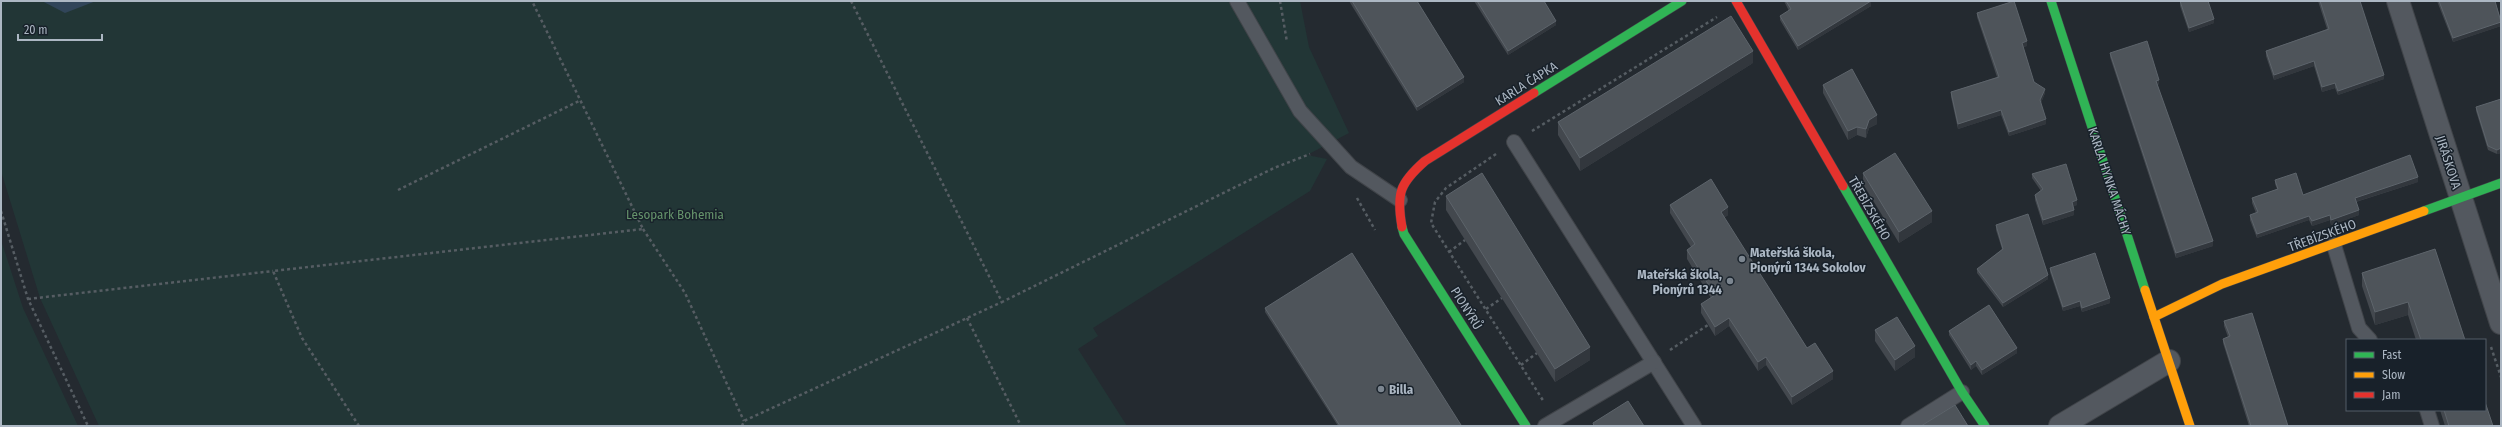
<svg xmlns="http://www.w3.org/2000/svg" width="2502" height="427" font-family="'Fira Sans Condensed',sans-serif">
<rect width="100%" height="100%" fill="#242a30"/>
<!-- green -->
<g fill="#223636">
<polygon points="1,1 1300,1 1309,47 1349,133 1307,155 1327,159 1310,191 1093,328 1098,336 1078,349 1127,426 99,426 40,298 1,171"/>
<polygon points="1,240 23,308 78,426 1,426"/>
</g>
<!-- water -->
<polygon fill="#314559" points="42,1 96,1 65,13"/>
<g fill="none" stroke-linecap="round" stroke-linejoin="round">
<!-- lane casing -->
<g stroke="#404449" stroke-width="16">
<g id="lane">
<polyline points="1237,1 1300,111 1351,167 1400,200"/>
<polyline points="1514,142 1694,426"/>
<polyline points="2334,245 2359,328 2370,340"/>
<polyline points="2427,410 2432,426"/>
<polyline points="1545,426 1654,362"/>
<polyline points="1908,426 1962,392"/>
</g>
</g>
<!-- street casing -->
<g stroke="#404449" stroke-width="24">
<g id="street">
<polyline points="2398,1 2501,323"/>
<polyline points="2060,426 2169,361"/>
</g>
</g>
<!-- fast casing -->
<g stroke="#404449" stroke-width="10">
<g id="fast">
<polyline points="2051,1 2145,290"/>
<polyline points="1534,93 1682,1"/>
<polyline points="1843,186 1962,392 1985,426"/>
<polyline points="2424,211 2501,183"/>
<polyline points="1402,227 1404,234 1526,426"/>
</g>
</g>
<!-- slow casing -->
<g stroke="#404449" stroke-width="10">
<g id="slow">
<polyline points="2145,290 2190,426"/>
<polyline points="2154,317 2222,284 2424,211"/>
</g>
</g>
<!-- jam casing -->
<g stroke="#404449" stroke-width="10">
<g id="jam">
<polyline points="1736,1 1843,186"/>
<path d="M1402 227C1396 193 1400 183 1425 161L1534 93"/>
</g>
</g>
<!-- path -->
<g stroke="#565d63" stroke-width="2.5" stroke-dasharray="3 3" stroke-linecap="butt">
<polyline points="851,1 1002,302 1274,168 1310,154"/>
<polyline points="1280,1 1287,42"/>
<polyline points="1532,131 1717,17"/>
<polyline points="1496,154 1446,188 1435,202 1431,223 1544,402"/>
<polyline points="398,190 581,100"/>
<polyline points="1357,198 1375,230"/>
<polyline points="1,211 28,299 88,426"/>
<polyline points="643,229 685,293 744,421"/>
<polyline points="1449,252 1465,240"/>
<polyline points="28,299 273,271"/>
<polyline points="1486,309 1502,298"/>
<polyline points="967,318 1021,426"/>
<polyline points="2491,347 2501,377"/>
<polyline points="1670,350 1708,325"/>
<polyline points="1521,365 1537,353"/>
<polyline points="359,426 302,338 273,271 643,229 532,1"/>
<polyline points="742,426 744,421 1002,302"/>
</g>
<!-- lane -->
<use href="#lane" stroke="#53585f" stroke-width="14"/>
<!-- street -->
<use href="#street" stroke="#53585f" stroke-width="22"/>
<!-- fast -->
<use href="#fast" stroke="#30b455" stroke-width="9"/>
<!-- slow -->
<use href="#slow" stroke="#ff9f0a" stroke-width="9"/>
<!-- jam -->
<use href="#jam" stroke="#e5322d" stroke-width="9"/>
</g>
<!-- wall -->
<g fill="#43484e">
<polygon points="1349,1 1417,1 1464,82 1417,111"/>
<polygon points="1474,1 1544,1 1556,25 1508,55"/>
<polygon points="1784,1 1871,1 1871,6 1798,50 1780,20 1780,16 1789,11"/>
<polygon points="2180,1 2214,23 2189,32 2180,6"/>
<polygon points="2318,1 2360,1 2384,79 2338,95 2335,88 2322,92 2314,66 2274,80 2266,56 2266,51 2327,29"/>
<polygon points="2437,1 2495,1 2501,20 2501,26 2453,42"/>
<polygon points="1977,13 2027,46 2023,47 2034,82 2045,93 2041,103 2046,124 2009,136 2001,115 1958,129 1951,97 1951,92 1997,77 1977,17"/>
<polygon points="2110,53 2159,84 2157,85 2213,246 2176,258 2110,57"/>
<polygon points="1753,63 1580,171 1558,135 1558,122"/>
<polygon points="1823,85 1877,124 1869,128 1866,138 1857,135 1848,140 1823,93"/>
<polygon points="2501,99 2501,153 2497,154 2488,150 2476,111 2476,107"/>
<polygon points="1863,173 1932,222 1899,243 1863,184"/>
<polygon points="2032,174 2077,205 2073,206 2074,215 2043,225 2035,200 2035,195 2041,191 2032,178"/>
<polygon points="2275,180 2303,195 2418,182 2356,202 2359,215 2331,225 2330,220 2312,226 2309,220 2257,238 2250,220 2250,215 2256,213 2252,203 2252,198 2277,189 2275,184"/>
<polygon points="1446,196 1590,360 1555,382 1446,210"/>
<polygon points="1670,205 1728,215 1724,218 1807,348 1833,379 1792,405 1766,365 1758,371 1729,326 1715,336 1701,313 1701,304 1711,298 1687,259 1687,250 1691,247 1670,213"/>
<polygon points="1996,225 2048,279 2003,307 1977,273 1977,269 2002,249 1996,230"/>
<polygon points="2435,249 2465,340 2416,340 2408,315 2375,325 2362,286 2362,273"/>
<polygon points="2050,268 2110,303 2082,312 2080,306 2063,311 2050,272"/>
<polygon points="1265,308 1461,426 1338,426 1265,312"/>
<polygon points="2224,321 2288,426 2249,426 2223,343 2223,339 2228,337 2224,326"/>
<polygon points="1875,330 1915,357 1895,371 1875,341"/>
<polygon points="1949,331 2017,353 1982,375 1976,366 1971,370 1949,335"/>
<polygon points="2440,410 2485,410 2493,426 2445,426"/>
</g>
<!-- shaded-wall -->
<g fill="#32373d">
<polygon points="1871,1 1871,6 1798,50 1798,46"/>
<polygon points="2214,19 2214,23 2189,32 2189,28"/>
<polygon points="1556,21 1556,25 1508,55 1508,51"/>
<polygon points="2501,22 2501,26 2453,42 2453,38"/>
<polygon points="2027,41 2027,46 2022,47 2022,43"/>
<polygon points="1753,51 1753,63 1580,171 1580,158"/>
<polygon points="2314,61 2314,66 2274,80 2274,75"/>
<polygon points="2384,75 2384,79 2338,95 2338,91"/>
<polygon points="1464,77 1464,82 1417,111 1417,107"/>
<polygon points="2159,80 2159,84 2156,86 2156,81"/>
<polygon points="2335,83 2335,88 2322,92 2322,87"/>
<polygon points="2045,89 2045,93 2040,105 2040,100"/>
<polygon points="2001,110 2001,115 1958,129 1958,124"/>
<polygon points="1877,115 1877,124 1869,128 1866,138 1866,129 1869,120"/>
<polygon points="2046,119 2046,124 2009,136 2009,132"/>
<polygon points="1857,127 1857,135 1848,140 1848,131"/>
<polygon points="2501,148 2501,153 2497,154 2497,150"/>
<polygon points="2418,177 2418,182 2355,202 2355,198"/>
<polygon points="2077,200 2077,205 2072,207 2072,202"/>
<polygon points="1728,207 1728,215 1721,220 1721,212"/>
<polygon points="2074,210 2074,215 2043,225 2043,220"/>
<polygon points="2359,210 2359,215 2331,225 2331,220"/>
<polygon points="1932,211 1932,222 1899,243 1899,232"/>
<polygon points="2330,215 2330,220 2312,226 2312,221"/>
<polygon points="2309,216 2309,220 2257,238 2257,234"/>
<polygon points="2213,241 2213,246 2176,258 2176,253"/>
<polygon points="2048,275 2048,279 2003,307 2003,303"/>
<polygon points="2110,298 2110,303 2082,312 2082,308"/>
<polygon points="2080,301 2080,306 2063,311 2063,307"/>
<polygon points="2408,302 2408,315 2375,325 2375,312"/>
<polygon points="1729,318 1729,326 1715,336 1715,327"/>
<polygon points="1915,346 1915,357 1895,371 1895,360"/>
<polygon points="1590,347 1590,360 1555,382 1555,369"/>
<polygon points="2017,348 2017,353 1982,375 1982,370"/>
<polygon points="1766,357 1766,365 1758,371 1758,362"/>
<polygon points="1976,361 1976,366 1971,370 1971,365"/>
<polygon points="1833,371 1833,379 1792,405 1792,397"/>
</g>
<!-- building -->
<g fill="#4e545a" stroke="#5d646b">
<polygon points="1352,1 1417,1 1464,77 1417,107"/>
<polygon points="1477,1 1544,1 1556,21 1508,51"/>
<polygon points="1786,1 1871,1 1798,46 1780,16 1791,9"/>
<polygon points="2014,1 2027,41 2022,43 2034,82 2045,89 2040,100 2046,119 2009,132 2001,110 1958,124 1951,92 1999,77 1977,13"/>
<polygon points="2180,1 2208,1 2214,19 2189,28"/>
<polygon points="2320,1 2360,1 2384,75 2338,91 2335,83 2322,87 2314,61 2274,75 2266,51 2329,29"/>
<polygon points="2439,1 2495,1 2501,22 2453,38"/>
<polygon points="1731,16 1753,51 1580,158 1558,122"/>
<polygon points="2147,41 2159,80 2156,81 2213,241 2176,253 2110,53"/>
<polygon points="1852,69 1877,115 1869,120 1866,129 1857,127 1848,131 1823,85"/>
<polygon points="2501,99 2501,148 2497,150 2488,146 2476,107"/>
<polygon points="1895,153 1932,211 1899,232 1863,173"/>
<polygon points="2410,155 2418,177 2355,198 2359,210 2331,220 2330,215 2312,221 2309,216 2257,234 2250,215 2258,212 2252,198 2278,189 2275,180 2296,173 2303,195"/>
<polygon points="2066,164 2077,200 2072,202 2074,210 2043,220 2035,195 2043,189 2032,174"/>
<polygon points="1482,173 1590,347 1555,369 1446,196"/>
<polygon points="1711,179 1728,207 1721,212 1807,348 1815,343 1833,371 1792,397 1766,357 1758,362 1729,318 1715,327 1701,304 1715,295 1687,250 1695,244 1670,205"/>
<polygon points="2028,214 2048,275 2003,303 1977,269 2003,249 1996,225"/>
<polygon points="2435,249 2465,340 2421,340 2408,302 2375,312 2362,273"/>
<polygon points="1352,253 1461,425 1459,426 1340,426 1265,308"/>
<polygon points="2095,253 2110,298 2082,308 2080,301 2063,307 2050,268"/>
<polygon points="1989,305 2017,348 1982,370 1976,361 1971,365 1949,331"/>
<polygon points="2252,313 2288,426 2251,426 2223,339 2230,336 2224,321"/>
<polygon points="1897,317 1915,346 1895,360 1875,330"/>
<polygon points="1628,401 1644,426 1594,426 1593,423"/>
<polygon points="2485,402 2493,426 2449,426 2444,410 2485,410"/>
<polygon points="1955,405 1968,426 1921,426"/>
</g>
<!-- markers -->
<g fill="#7c8690" stroke="#18212a" stroke-width="1.5">
<circle cx="1742" cy="259" r="4"/>
<circle cx="1730" cy="281" r="4"/>
<circle cx="1381" cy="389" r="4"/>
</g>
<g text-anchor="middle" stroke-width="3" stroke-linejoin="round" paint-order="stroke">
<!-- street labels -->
<g font-size="13" fill="#acb7c3" stroke="#18212a">
<text transform="translate(1526 83) rotate(-32)" y="5">KARLA ČAPKA</text>
<text transform="translate(2449 162) rotate(72)" y="5">JIRÁSKOVA</text>
<text transform="translate(2110 181) rotate(72)" y="5">KARLA HYNKA MÁCHY</text>
<text transform="translate(1870 208) rotate(60)" y="5">TŘEBÍZSKÉHO</text>
<text transform="translate(2322 235) rotate(-20)" y="5">TŘEBÍZSKÉHO</text>
<text transform="translate(1467 308) rotate(58)" y="5">PIONÝRŮ</text>
</g>
<!-- park labels -->
<g font-size="13" fill="#65936b" stroke="#18212a">
<text x="675" y="219">Lesopark Bohemia</text>
</g>
<!-- poi labels -->
<g font-size="13" font-weight="bold" fill="#acb7c3" stroke="#18212a" text-anchor="start">
<text x="1750" y="257">Mateřská škola,<tspan x="1750" dy="15">Pionýrů 1344 Sokolov</tspan></text>
<text x="1722" y="279" text-anchor="end">Mateřská škola,<tspan x="1722" dy="15">Pionýrů 1344</tspan></text>
<text x="1389" y="394">Billa</text>
</g>
</g>
<!-- border -->
<rect width="2502" height="427" fill="none" stroke="#acb7c3" stroke-width="4"/>
<!-- legend -->
<rect x="2346" y="339" width="140" height="72" fill="#18212a" stroke="#535d67"/>
<rect x="2354" y="352" width="20" height="6" fill="#30b455" stroke="#535d67"/>
<text x="2382" y="359" font-size="12" fill="#acb7c3">Fast</text>
<rect x="2354" y="372" width="20" height="6" fill="#ff9f0a" stroke="#535d67"/>
<text x="2382" y="379" font-size="12" fill="#acb7c3">Slow</text>
<rect x="2354" y="392" width="20" height="6" fill="#e5322d" stroke="#535d67"/>
<text x="2382" y="399" font-size="12" fill="#acb7c3">Jam</text>
<!-- scale -->
<path d="M18 34v6h84v-6" fill="none" stroke="#acb7c3" stroke-width="2"/>
<text x="24" y="34" font-size="12" fill="#acb7c3" stroke="#18212a" stroke-width="3" paint-order="stroke">20 m</text>
</svg>
